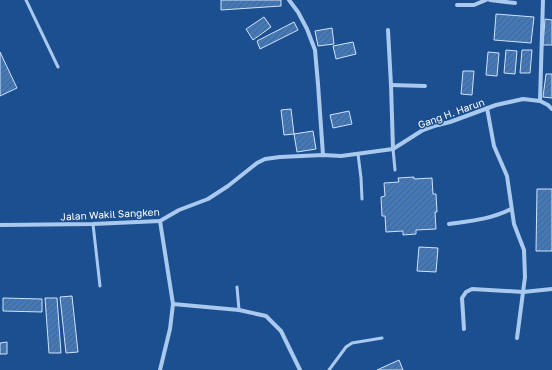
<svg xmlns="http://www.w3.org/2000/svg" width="552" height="370" font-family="'Golos Text',sans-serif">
<defs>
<pattern id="building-hatch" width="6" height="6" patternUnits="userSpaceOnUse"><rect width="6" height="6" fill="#4478b7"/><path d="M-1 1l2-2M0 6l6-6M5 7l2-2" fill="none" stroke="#486282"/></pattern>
</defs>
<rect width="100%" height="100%" fill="#1b4f8f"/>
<!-- building -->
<g fill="url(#building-hatch)" stroke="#cfe3fa">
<polygon points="221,0 281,0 281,6 221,10"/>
<polygon points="496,14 534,17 531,43 494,40"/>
<polygon points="264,17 271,27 253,40 246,29"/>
<polygon points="545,19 552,20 552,45 543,45"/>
<polygon points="294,22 298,30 260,49 257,41"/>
<polygon points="332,28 334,44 318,46 315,31"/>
<polygon points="353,42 356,54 336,59 333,46"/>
<polygon points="506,50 517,51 515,74 504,73"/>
<polygon points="522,50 532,50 530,73 520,73"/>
<polygon points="0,52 17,88 0,96"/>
<polygon points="488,52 499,53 497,76 486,75"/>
<polygon points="463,71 474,71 472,95 461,94"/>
<polygon points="546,74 552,74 552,98 543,97"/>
<polygon points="291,109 294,134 284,135 281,110"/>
<polygon points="349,111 352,124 333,128 330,115"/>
<polygon points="313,131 316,149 297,152 294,134"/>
<polygon points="414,177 414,179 432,178 433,194 436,194 437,212 435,212 436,229 416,230 416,234 403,235 403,231 386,232 385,216 382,216 381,197 385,196 384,183 399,182 398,178"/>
<polygon points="537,189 552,189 552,251 536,251"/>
<polygon points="419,247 438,248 436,272 417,271"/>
<polygon points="72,296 78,352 66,353 60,297"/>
<polygon points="3,298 42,299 42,312 3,311"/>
<polygon points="45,298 57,298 61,353 49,353"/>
<polygon points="7,342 7,354 0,354 0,343"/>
<polygon points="399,360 403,370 377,370"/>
</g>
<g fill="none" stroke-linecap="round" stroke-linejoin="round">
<!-- lane -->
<g stroke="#a9c9ee" stroke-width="3">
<polyline points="26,0 58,67"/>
<polyline points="393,149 395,170"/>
<polyline points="358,154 361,178 362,199"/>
<polyline points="93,224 100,286"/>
<polyline points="237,287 239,310"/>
<polyline points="329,370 346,347 352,343 382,338"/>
</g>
<!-- street -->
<g stroke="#a9c9ee" stroke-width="4">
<polyline points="289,0 298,12 307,29 315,50 318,84 323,155"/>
<polyline points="490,0 515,3"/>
<polyline points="457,5 474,5 486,0"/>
<polyline points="388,30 391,85 393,149"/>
<polyline points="391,85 425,86"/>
<polyline points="540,101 543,0"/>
<polyline points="487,108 494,146 507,176 514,224 524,250 525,277 517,338"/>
<path d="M449 224C470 221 492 219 511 209"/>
<polyline points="0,225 93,224 160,221 179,210 208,199 228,186 257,163 265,159 280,157 323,155 341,156 393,149 423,130 434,126 450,122 496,105 523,99 540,101 548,105 552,109"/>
<polyline points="173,304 239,310 266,316 281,331 300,370"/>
<polyline points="464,329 462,298 466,292 472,289 523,292 552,289"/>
<polyline points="160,370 170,329 173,304 160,221"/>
</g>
</g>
<g text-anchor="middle" stroke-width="3" stroke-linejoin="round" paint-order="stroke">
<!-- street labels -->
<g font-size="10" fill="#fff" stroke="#1b4f8f">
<text transform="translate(451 113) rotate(-20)" y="4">Gang H. Harun</text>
<text transform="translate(110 214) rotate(-3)" y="4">Jalan Wakil Sangken</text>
</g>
</g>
</svg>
